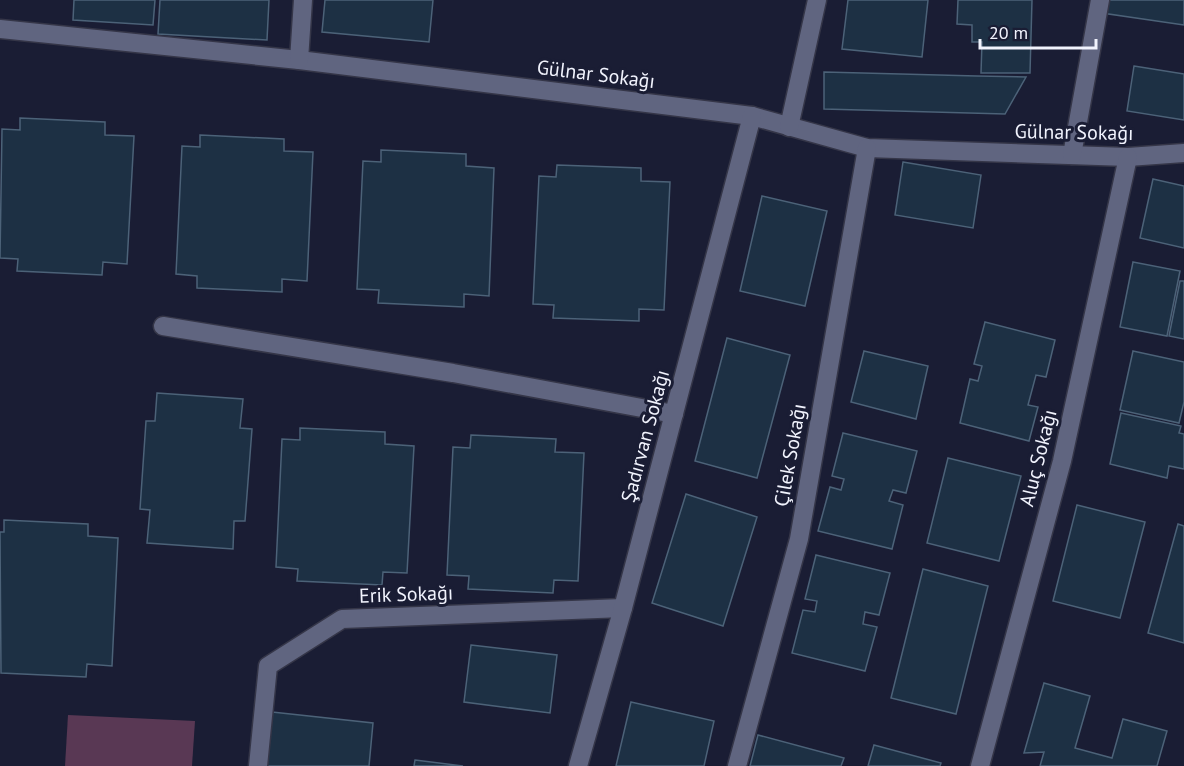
<svg xmlns="http://www.w3.org/2000/svg" width="1184" height="766" font-family="'PT Sans',sans-serif">
<rect width="100%" height="100%" fill="#1a1d34"/>
<!-- green -->
<polygon fill="#593854" points="68,715 195,721 192,766 65,766"/>
<!-- building -->
<g fill="#1d3044" stroke="#4c6278" stroke-width="1.5">
<polygon points="74,0 155,0 153,25 73,20"/>
<polygon points="160,0 269,0 267,40 158,34"/>
<polygon points="325,0 433,0 429,42 322,32"/>
<polygon points="848,0 928,0 922,57 842,49"/>
<polygon points="958,0 1032,0 1030,73 981,73 982,42 972,42 972,25 957,24"/>
<polygon points="1104,0 1184,0 1184,25 1102,13"/>
<polygon points="1134,66 1184,74 1184,120 1127,111"/>
<polygon points="824,72 977,76 1026,77 1005,114 824,109"/>
<polygon points="20,118 105,122 105,135 134,136 127,264 103,262 102,275 17,271 18,259 0,258 2,129 20,130"/>
<polygon points="200,135 284,139 284,151 313,152 307,281 282,279 282,292 197,288 197,276 176,274 182,146 200,147"/>
<polygon points="381,150 466,154 466,166 494,168 489,296 464,294 464,307 378,303 379,290 357,289 363,161 381,162"/>
<polygon points="903,162 981,175 973,228 895,215"/>
<polygon points="557,165 641,168 641,181 670,182 664,310 639,309 639,321 553,318 554,305 533,304 539,176 556,177"/>
<polygon points="1153,179 1184,186 1184,248 1140,238"/>
<polygon points="762,196 827,211 805,306 740,291"/>
<polygon points="1133,262 1180,271 1167,336 1120,327"/>
<polygon points="1180,281 1184,281 1184,339 1169,336"/>
<polygon points="985,322 1055,340 1046,377 1036,375 1028,405 1038,407 1029,441 960,423 970,379 978,381 982,366 974,364"/>
<polygon points="727,338 790,355 757,478 695,461"/>
<polygon points="864,351 928,366 916,419 851,402"/>
<polygon points="1133,351 1184,362 1184,402 1179,423 1120,410"/>
<polygon points="157,393 243,399 240,428 252,429 245,521 234,521 233,549 147,543 150,510 140,509 146,421 155,421"/>
<polygon points="1121,413 1181,426 1179,433 1184,434 1184,469 1169,466 1167,478 1110,464"/>
<polygon points="300,428 385,432 385,444 414,446 407,573 383,572 382,585 297,581 298,569 276,567 282,439 300,440"/>
<polygon points="843,433 917,451 906,493 893,490 889,501 903,505 892,549 818,531 830,487 841,490 844,479 832,476"/>
<polygon points="471,435 556,439 555,452 584,453 578,581 554,580 553,593 468,589 469,576 447,575 453,447 470,448"/>
<polygon points="948,458 1021,476 999,561 927,543"/>
<polygon points="686,494 757,517 723,626 652,603"/>
<polygon points="1077,505 1145,522 1120,618 1053,601"/>
<polygon points="4,520 88,524 88,536 118,538 112,666 87,664 86,677 1,673 0,532 4,532"/>
<polygon points="1178,524 1184,526 1184,643 1148,633"/>
<polygon points="816,555 890,573 879,615 865,612 863,624 877,627 865,671 792,653 803,610 815,612 817,601 805,599"/>
<polygon points="923,569 988,586 956,714 891,698"/>
<polygon points="471,645 557,655 550,713 464,702"/>
<polygon points="1044,683 1090,696 1075,748 1112,758 1123,719 1167,731 1157,766 1040,766 1044,752 1024,753"/>
<polygon points="631,702 714,721 704,766 616,766"/>
<polygon points="272,712 373,723 369,766 267,766"/>
<polygon points="758,735 844,758 841,766 750,766"/>
<polygon points="874,745 941,763 940,766 868,766"/>
<polygon points="415,760 463,766 414,766"/>
</g>
<g fill="none" stroke-linecap="round" stroke-linejoin="round">
<!-- minor casing -->
<g stroke="#353648" stroke-width="21">
<g id="minor">
<polyline points="0,29 299,60 752,116 867,148 1128,157 1184,153"/>
<polyline points="299,60 303,0"/>
<polyline points="789,127 817,0"/>
<polyline points="1072,155 1100,0"/>
<polyline points="163,326 453,373 674,414"/>
<polyline points="258,766 268,666 342,619 623,608"/>
<polyline points="578,766 623,608 752,116"/>
<polyline points="737,766 799,539 867,148"/>
<polyline points="980,766 1062,461 1128,157"/>
</g>
</g>
<!-- minor -->
<use href="#minor" stroke="#606580" stroke-width="18"/>
</g>
<g text-anchor="middle" stroke-width="6" stroke-linejoin="round" paint-order="stroke">
<!-- street labels -->
<g font-size="20" fill="#f1f3fd" stroke="#1a1d34">
<text transform="translate(596 74) rotate(7)" y="7">Gülnar Sokağı</text>
<text transform="translate(1074 132) rotate(1)" y="7">Gülnar Sokağı</text>
<text transform="translate(645 436) rotate(-75)" y="7">Şadırvan Sokağı</text>
<text transform="translate(790 455) rotate(-80)" y="7">Çilek Sokağı</text>
<text transform="translate(1038 458) rotate(-76)" y="7">Aluç Sokağı</text>
<text transform="translate(406 594) rotate(-2)" y="7">Erik Sokağı</text>
</g>
</g>
<!-- scale -->
<path d="M980 39v9h116v-9" fill="none" stroke="#f1f3fd" stroke-width="3"/>
<text x="989" y="39" font-size="18" fill="#f1f3fd" stroke="#1a1d34" stroke-width="4.5" paint-order="stroke">20 m</text>
</svg>
